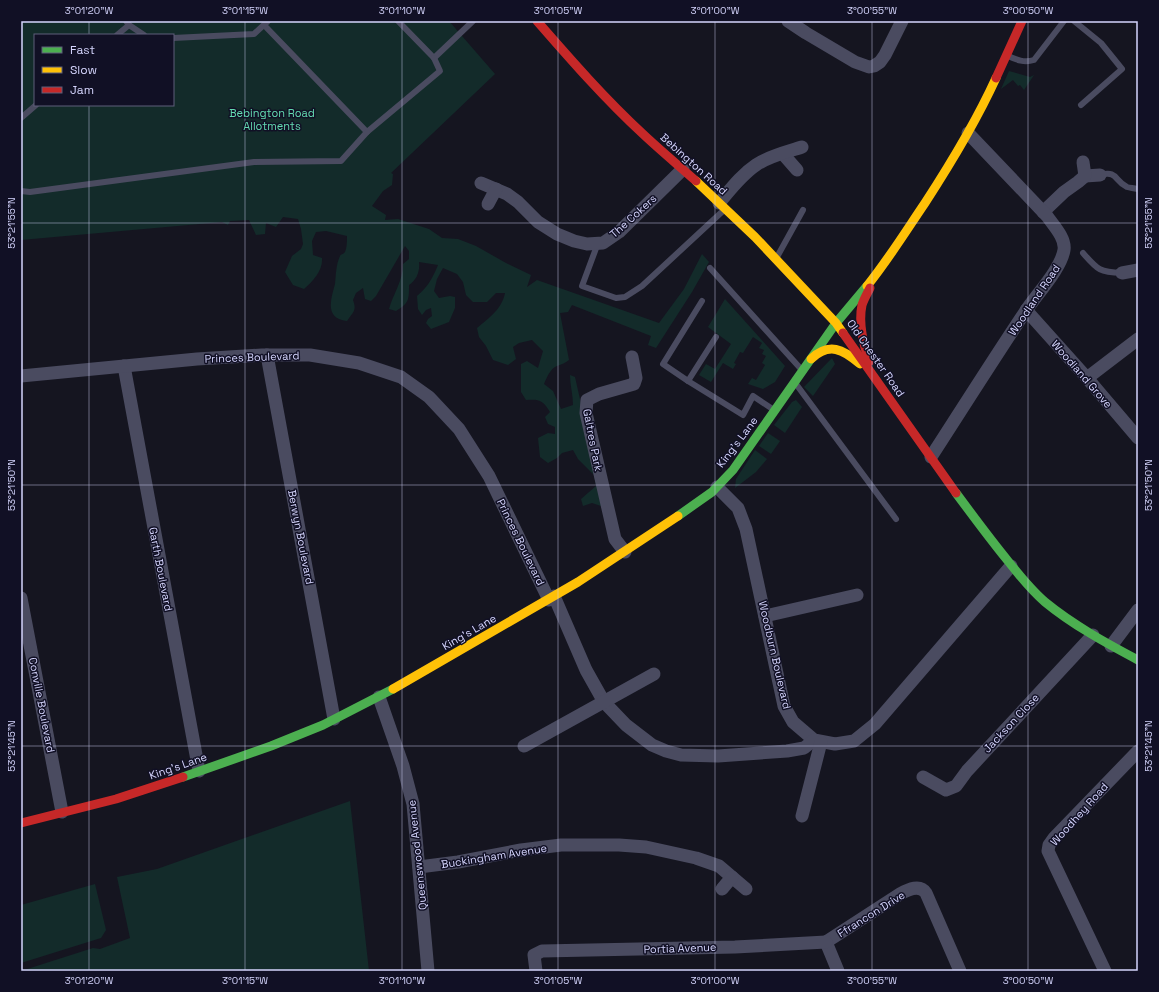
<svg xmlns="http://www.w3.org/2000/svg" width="1159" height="992" font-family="'Space Grotesk',sans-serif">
<rect width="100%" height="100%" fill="#151520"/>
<!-- green -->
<g fill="#132b2a" fill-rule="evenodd">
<path d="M21 21H449L495 74 391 173 393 174 392 185 383 191 372 206 386 215 385 220 398 219 429 229 442 238 458 239 476 246 506 263 531 275 527 287 537 280 659 323 684 289 702 254 709 262 692 292 656 348 648 345 651 336 572 305 568 312 560 313 569 360C565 363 562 364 557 366 550 369 547 377 544 384L553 391 561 409 573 405C573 395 570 385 570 375L575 377 603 501 601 506 592 503 583 506 581 499 596 486 594 475 578 459 573 450 562 453 557 458 548 463 540 457 538 438 548 433 555 434V427L548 424 545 417 550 412C543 400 539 399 526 400L521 392V364L527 361 538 368 543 351 532 340 519 343 513 347 516 359 508 365 493 360 486 346 479 337 477 328C489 318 502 309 505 293H496L487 302H473L466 295 463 282 457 274 443 268 437 279 434 291 439 298 450 296 455 297V308L449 322 431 329 426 323 428 319 432 316 431 308 426 310 422 315 418 309 417 296C428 287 433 277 438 265L419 262C420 271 417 280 409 285 409 300 409 303 396 311L389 309C393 294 403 281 403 264L409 259V251L405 246 376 296 371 301 365 299 363 288 356 293 353 300C357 311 353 312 347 321 324 318 331 299 335 284 336 275 336 264 340 256 341 254 344 254 345 252 347 248 347 241 347 236L326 231 316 232 312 241 313 255 322 258C323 271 313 281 304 289L293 285 285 272 292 256 301 249 303 244 301 229 298 219 283 217 276 227 266 223 265 234 256 235 249 220 230 221 228 225 222 222 21 240ZM35 35H173V105H35Z"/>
<polygon points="1009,71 1030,77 1034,75 1024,90 1020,85 1018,86 1013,80 1001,89"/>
<polygon points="725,299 785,366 775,382 763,389 748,384 752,378 756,380 765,365 762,363 766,356 762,354 764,350 759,348 762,343 753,337 743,353 740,352 734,363 736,364 733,369 723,363 711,382 699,375 706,364 715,369 731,344 708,327"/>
<polygon points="832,358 835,364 813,396 804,387"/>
<polygon points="796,400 802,407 785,433 774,425 792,402"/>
<polygon points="768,433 780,441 771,454 759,446"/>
<polygon points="755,450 767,459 756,472 735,488 736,479"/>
<polygon points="350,801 369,971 21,971 93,948 100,949 130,938 117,877 157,869"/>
<polygon points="95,884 106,930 101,938 21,963 21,905"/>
</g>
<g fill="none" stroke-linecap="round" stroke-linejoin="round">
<!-- lane -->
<g stroke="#4a4b60" stroke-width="6">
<polyline points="126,21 129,25 144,35"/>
<polyline points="398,21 434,58 473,21"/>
<polyline points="1074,21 1101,43 1122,69 1081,105"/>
<polyline points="264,25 367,132 440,71 434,58"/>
<polyline points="117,35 129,25"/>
<polyline points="173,38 254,34 268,21"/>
<path d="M1008 56C1017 60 1024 63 1034 60L1064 21"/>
<polyline points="21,118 36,105"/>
<path d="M1100 175C1118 170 1114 181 1127 187 1130 188 1134 188 1137 189"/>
<polyline points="21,191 30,192 254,162 341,161 367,132"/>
<polyline points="598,243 582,286 616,298 625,297 642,286 724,210"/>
<path d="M1083 253C1098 270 1099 272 1122 273"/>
<polyline points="777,257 803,210"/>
<polyline points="710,268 801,369"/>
<polyline points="702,301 663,364 688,381 743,415 753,396 774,410"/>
<polyline points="688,381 716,337"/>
<polyline points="796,384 896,519"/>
</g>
<!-- street -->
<g stroke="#4a4b60" stroke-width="13">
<polyline points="788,21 806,33 855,62 869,67 874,66 880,62 885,55 902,21"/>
<polyline points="783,154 797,170"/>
<polyline points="1085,176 1100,175"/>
<polyline points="481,183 507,194 518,202 538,222 557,234 574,241 587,244 603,243 619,232 683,169"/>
<path d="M719 203C730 190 741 175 756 165 769 156 787 152 802 147"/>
<polyline points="488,204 496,189"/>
<polyline points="1043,212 1064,192 1078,182 1085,176 1083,162"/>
<polyline points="1122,273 1138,270"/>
<polyline points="1026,310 1087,378 1138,438"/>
<polyline points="267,355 334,719"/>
<polyline points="124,366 199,771"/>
<polyline points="21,376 197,359 262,355 310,355 359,363 401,377 429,397 459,429 489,476 549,600"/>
<polyline points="1087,378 1138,339"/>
<path d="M931 457C962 409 993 360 1025 312 1036 295 1061 269 1064 250 1066 238 1053 225 1047 216L968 133"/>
<polyline points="717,487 738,508 746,529 784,706 793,722 814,740 835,744 854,741 875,724 1011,566"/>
<polyline points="625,552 615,539 586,413 587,400 599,394 634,384 636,378 632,357"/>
<polyline points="554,596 586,670 604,702 626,725 652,745 666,751 681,755 718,756 787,751 804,748 814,740"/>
<polyline points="21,598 62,812"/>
<polyline points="765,616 857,595"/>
<polyline points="1111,646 1138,610"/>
<polyline points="379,697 403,766 413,804 428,971"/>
<polyline points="524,746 654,674"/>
<polyline points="923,777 946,790 956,786 967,771 1093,635"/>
<polyline points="802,816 821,742"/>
<polyline points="419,867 458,862 521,850 561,845 619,845 646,847 696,858 719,866 746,889"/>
<polyline points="722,889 732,877"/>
<path d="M826 942 900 894C909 889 920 884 926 893L960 971"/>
<polyline points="826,942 838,971"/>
<polyline points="536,971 534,955 542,951 735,947 826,942"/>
<polyline points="1105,971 1048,851 1049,845 1054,838 1138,751"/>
</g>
<!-- fast -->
<g stroke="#4caf50" stroke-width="9">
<path d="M956 493C973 516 990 539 1008 561 1019 575 1031 590 1045 602 1073 625 1106 643 1138 660"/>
<polyline points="678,516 712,492 733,470 836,323 867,286"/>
<polyline points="183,777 271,746 323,725 393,689"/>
</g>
<!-- slow -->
<g stroke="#ffc107" stroke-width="9">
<polyline points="696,181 755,237 836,323 843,333"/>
<path d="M867 286C888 260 906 231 925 203 951 163 976 122 996 78"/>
<path d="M811 359C829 342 843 349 860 364"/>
<polyline points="393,689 578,582 678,516"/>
</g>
<!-- jam -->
<g stroke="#c62828" stroke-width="9">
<path d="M537 21C571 60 605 99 643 134 660 150 678 165 696 181"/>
<polyline points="996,78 1022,21"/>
<polyline points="843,333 956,493"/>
<path d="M869 362C864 345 858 324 862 305 864 299 867 294 870 288"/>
<polyline points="21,823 116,799 183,777"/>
</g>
</g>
<!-- ticks -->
<path fill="none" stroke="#d5d5fd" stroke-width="1" stroke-opacity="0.45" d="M89 21V35M245 21V971M402 21V971M558 21V971M715 21V971M872 21V971M1028 21V971M89 105V971M21 223H1138M21 485H1138M21 746H1138"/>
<g text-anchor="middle" stroke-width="3" stroke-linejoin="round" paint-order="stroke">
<!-- park labels -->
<g font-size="11" fill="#63dbb1" stroke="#111025">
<text x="272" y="117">Bebington Road<tspan x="272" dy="13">Allotments</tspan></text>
</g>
<!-- street labels -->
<g font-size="11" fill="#d5d5fd" stroke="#111025">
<text transform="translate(694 164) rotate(42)" y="4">Bebington Road</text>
<text transform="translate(633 216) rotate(-42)" y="4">The Cokers</text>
<text transform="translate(1034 300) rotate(-56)" y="4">Woodland Road</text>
<text transform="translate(252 357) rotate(-2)" y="4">Princes Boulevard</text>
<text transform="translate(876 358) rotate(55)" y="4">Old Chester Road</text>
<text transform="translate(1082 374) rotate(49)" y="4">Woodland Grove</text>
<text transform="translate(593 440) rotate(79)" y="4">Galtres Park</text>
<text transform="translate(737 442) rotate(-53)" y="4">King's Lane</text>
<text transform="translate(301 537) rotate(79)" y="4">Berwyn Boulevard</text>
<text transform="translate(521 542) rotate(64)" y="4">Princes Boulevard</text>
<text transform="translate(161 569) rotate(79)" y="4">Garth Boulevard</text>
<text transform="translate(469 632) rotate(-30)" y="4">King's Lane</text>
<text transform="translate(775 655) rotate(77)" y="4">Woodburn Boulevard</text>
<text transform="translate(42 705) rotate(79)" y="4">Conville Boulevard</text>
<text transform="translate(1011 723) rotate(-47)" y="4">Jackson Close</text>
<text transform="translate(178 766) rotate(-19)" y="4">King's Lane</text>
<text transform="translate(1079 814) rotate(-48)" y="4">Woodhey Road</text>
<text transform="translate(417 855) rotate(-96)" y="4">Queenswood Avenue</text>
<text transform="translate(494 856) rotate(-9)" y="4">Buckingham Avenue</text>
<text transform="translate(871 914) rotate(-32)" y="4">Ffrancon Drive</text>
<text transform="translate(680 948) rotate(-2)" y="4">Portia Avenue</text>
</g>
</g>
<!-- border -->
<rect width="1159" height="992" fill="none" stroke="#111025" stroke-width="44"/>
<!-- legend -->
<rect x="34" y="34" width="140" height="72" fill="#111025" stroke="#5f5f7b"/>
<rect x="42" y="47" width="20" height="6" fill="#4caf50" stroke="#5f5f7b"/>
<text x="70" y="54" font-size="12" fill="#d5d5fd">Fast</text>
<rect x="42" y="67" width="20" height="6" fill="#ffc107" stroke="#5f5f7b"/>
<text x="70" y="74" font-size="12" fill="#d5d5fd">Slow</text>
<rect x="42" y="87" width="20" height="6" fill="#c62828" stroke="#5f5f7b"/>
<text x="70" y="94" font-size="12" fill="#d5d5fd">Jam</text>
<rect x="22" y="22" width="1115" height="948" fill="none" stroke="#d5d5fd" stroke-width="1.5"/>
<g font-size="10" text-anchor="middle" fill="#d5d5fd">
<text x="89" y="14">3°01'20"W</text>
<text x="245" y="14">3°01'15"W</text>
<text x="402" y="14">3°01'10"W</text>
<text x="558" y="14">3°01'05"W</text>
<text x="715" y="14">3°01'00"W</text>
<text x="872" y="14">3°00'55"W</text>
<text x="1028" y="14">3°00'50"W</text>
<text transform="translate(11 223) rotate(-90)" y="4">53°21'55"N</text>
<text transform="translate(1148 223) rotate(-90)" y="4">53°21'55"N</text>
<text transform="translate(11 485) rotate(-90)" y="4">53°21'50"N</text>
<text transform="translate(1148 485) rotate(-90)" y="4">53°21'50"N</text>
<text transform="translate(11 746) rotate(-90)" y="4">53°21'45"N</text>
<text transform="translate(1148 746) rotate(-90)" y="4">53°21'45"N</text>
<text x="89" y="984">3°01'20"W</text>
<text x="245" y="984">3°01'15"W</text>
<text x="402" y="984">3°01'10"W</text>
<text x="558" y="984">3°01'05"W</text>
<text x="715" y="984">3°01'00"W</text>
<text x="872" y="984">3°00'55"W</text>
<text x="1028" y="984">3°00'50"W</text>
</g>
</svg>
